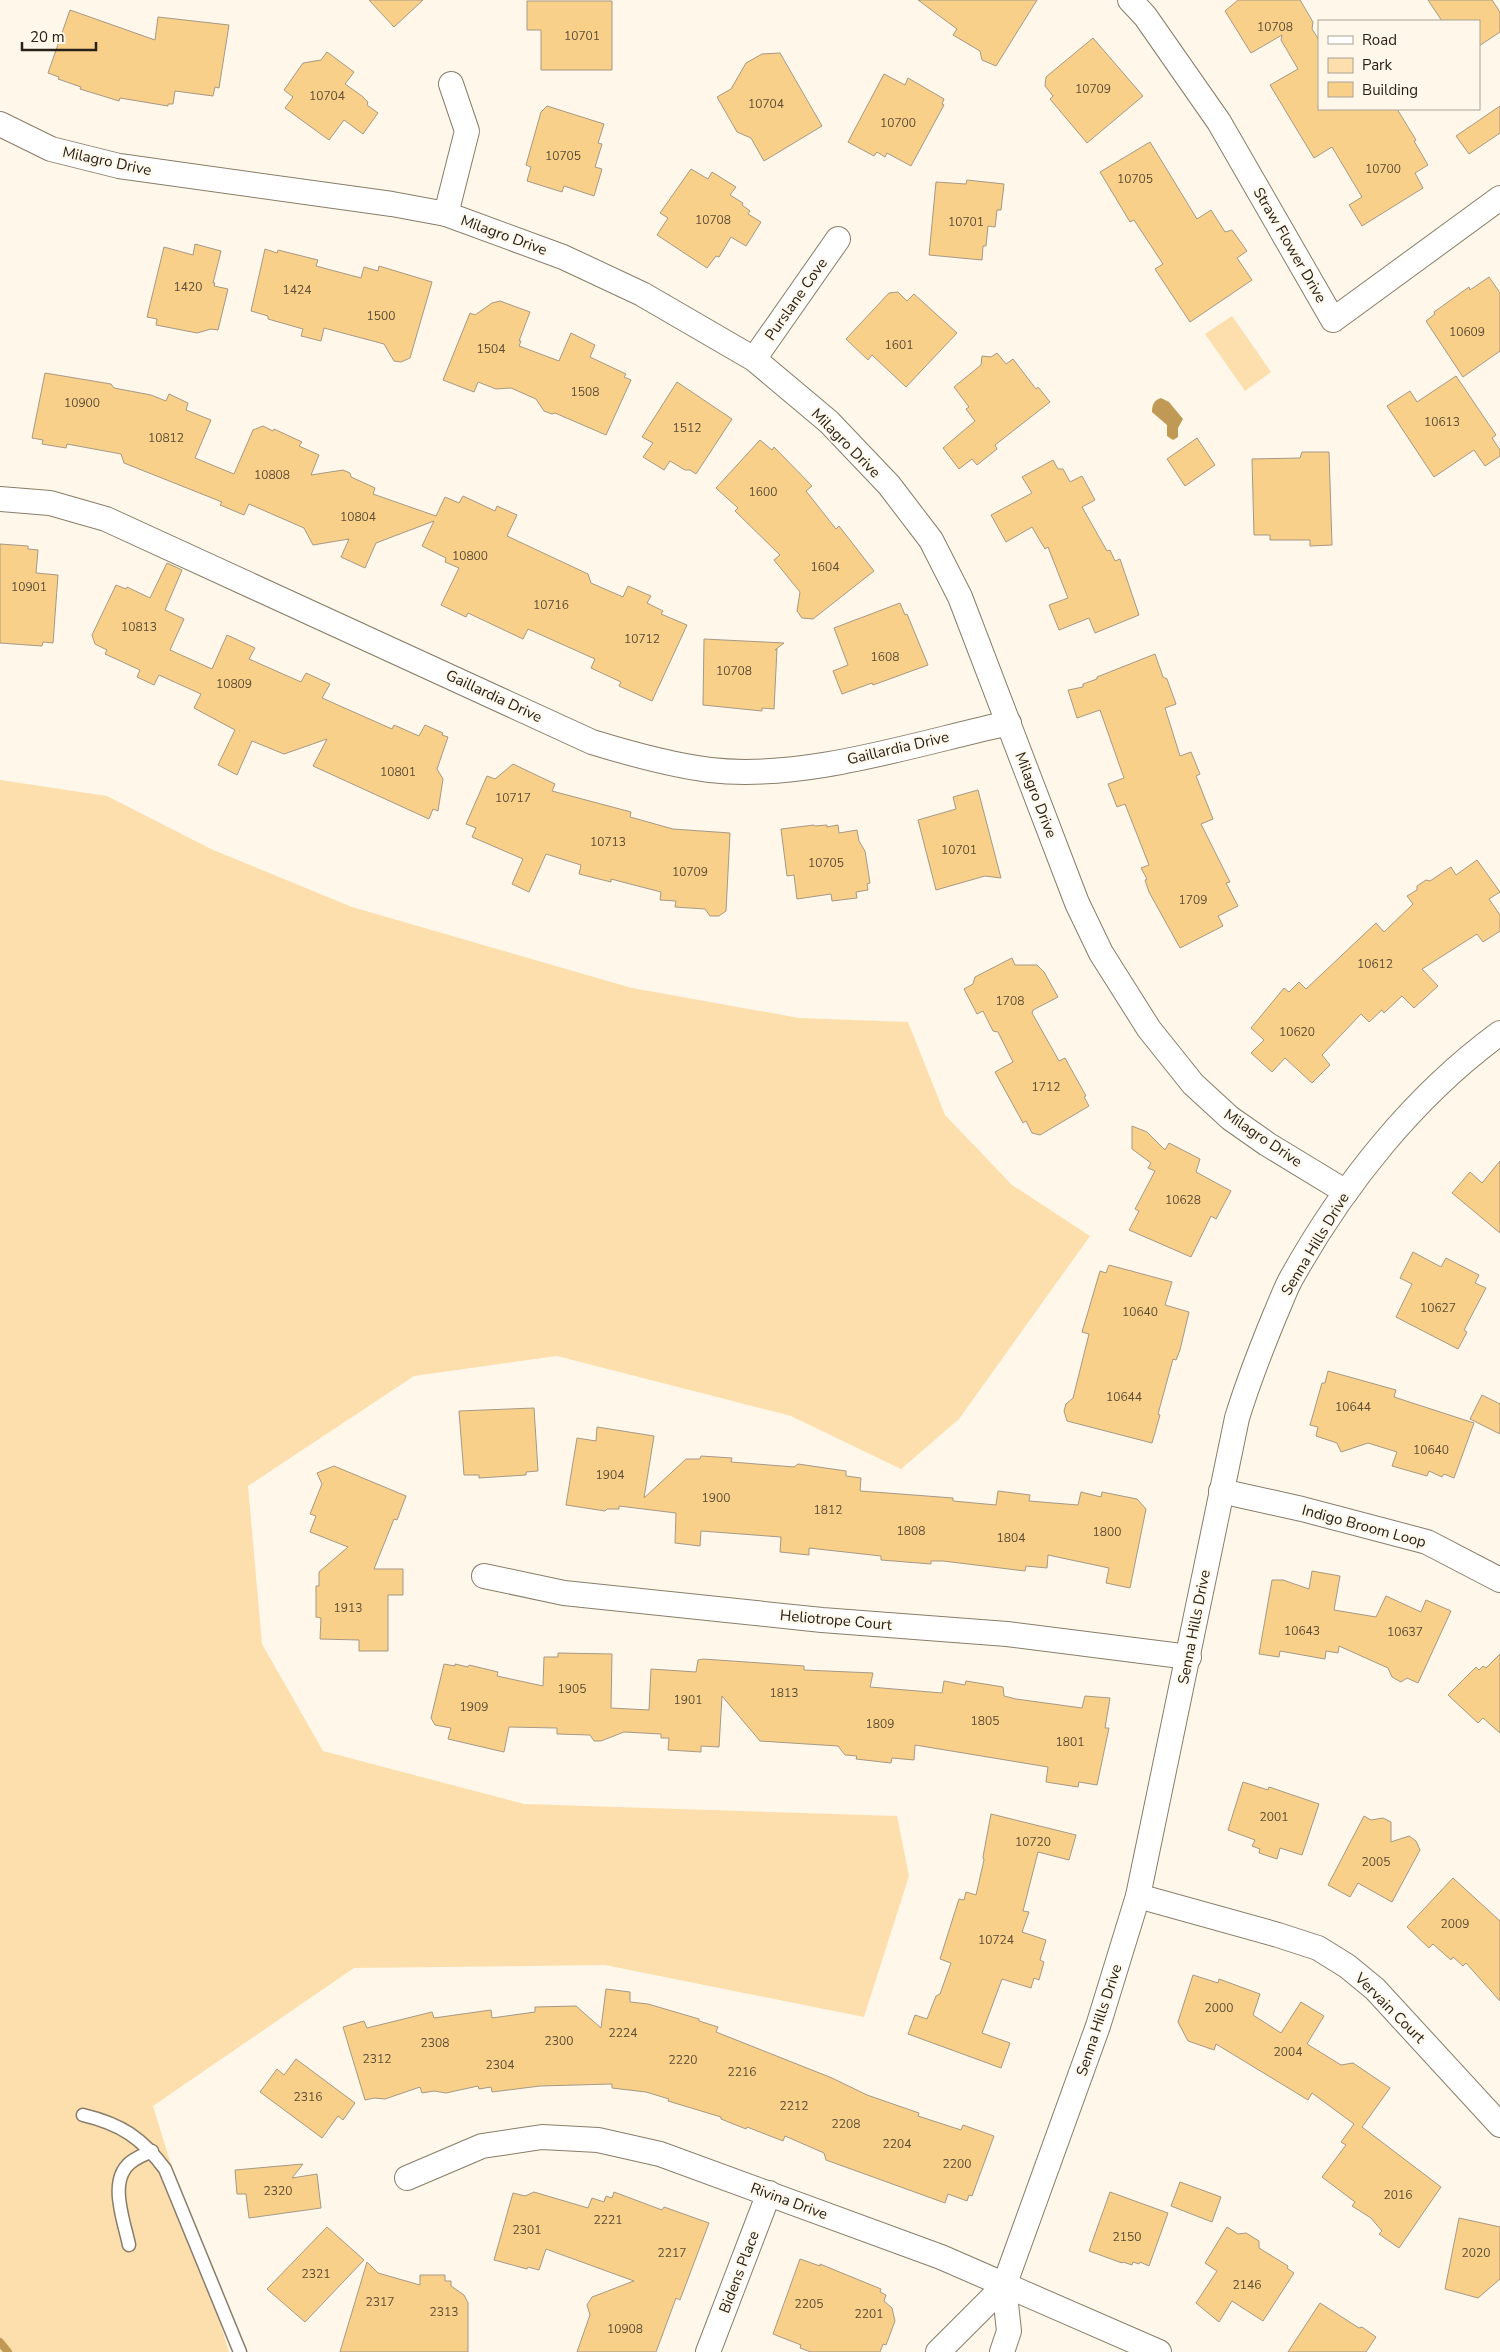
<svg xmlns="http://www.w3.org/2000/svg" width="1500" height="2352" font-family="'Nunito Sans',sans-serif">
<rect width="100%" height="100%" fill="#fff7e9"/>
<!-- green -->
<g fill="#fddfad">
<polygon points="1232,316 1271,372 1245,391 1205,334"/>
<polygon points="0,780 107,796 211,849 352,907 632,988 799,1018 908,1022 945,1115 1012,1185 1090,1236 959,1419 901,1469 791,1416 557,1356 414,1376 248,1486 262,1644 323,1751 524,1804 897,1816 909,1876 864,2017 605,1965 354,1968 153,2106 229,2352 0,2352"/>
</g>
<!-- water -->
<path fill="#c09954" d="M1161 398 1169 402 1183 419 1178 428V437L1173 440 1167 436V425L1152 412C1152 405 1154 400 1161 398Z"/>
<g fill="none" stroke-linecap="round" stroke-linejoin="round">
<!-- stream -->
<polyline stroke="#c09954" stroke-width="8" points="0,2342 8,2352"/>
</g>
<!-- building -->
<g fill="#f9d08a" stroke="#a69985">
<polygon points="369,0 423,0 394,27"/>
<polygon points="918,0 1037,0 996,66 982,60 980,51 953,35 957,29"/>
<polygon points="1238,0 1300,0 1313,22 1312,29 1319,40 1319,109 1397,109 1416,140 1414,141 1428,165 1415,173 1423,188 1362,226 1349,205 1362,197 1332,147 1314,158 1270,85 1298,69 1281,40 1282,35 1251,53 1225,11"/>
<polygon points="1428,0 1492,0 1500,12 1500,32 1479,46 1479,21 1442,21"/>
<polygon points="527,1 612,1 612,70 541,70 541,30 527,30"/>
<polygon points="70,10 155,40 158,17 229,25 219,88 215,87 213,96 175,91 173,104 168,104 168,106 120,98 119,101 80,89 81,87 58,79 59,77 48,73"/>
<polygon points="1093,38 1143,96 1087,143 1050,99 1053,96 1045,86 1046,77"/>
<polygon points="327,52 354,72 345,84 362,96 368,102 367,105 378,113 363,134 344,120 329,140 285,108 293,97 284,90 303,63 321,60"/>
<polygon points="780,53 822,126 764,161 751,138 737,132 717,97 731,89 746,63 762,54"/>
<polygon points="884,74 905,85 908,78 944,99 942,104 944,105 911,166 887,153 885,157 877,152 874,156 848,142"/>
<polygon points="547,106 604,124 598,143 602,144 595,167 602,169 594,196 564,186 562,192 527,181 531,167 526,165 541,112"/>
<polygon points="1500,106 1500,133 1469,154 1456,136"/>
<polygon points="1150,142 1197,219 1211,210 1225,232 1232,230 1247,251 1237,258 1252,280 1190,322 1155,269 1163,264 1134,220 1130,222 1100,172"/>
<polygon points="691,169 708,179 712,172 736,187 730,195 743,203 742,205 750,211 748,214 761,222 746,246 731,237 719,257 716,256 707,268 657,235 668,218 660,213"/>
<polygon points="967,180 1004,184 1001,210 997,210 995,227 988,226 986,246 983,246 982,260 929,255 936,182 966,184"/>
<polygon points="195,244 221,251 213,283 215,283 214,286 228,289 218,330 211,329 197,333 156,325 157,319 147,317 164,247 193,255"/>
<polygon points="265,249 277,253 278,250 318,260 316,266 361,278 364,267 378,271 379,266 432,282 410,358 401,362 394,361 384,344 324,328 321,341 301,336 303,329 268,319 268,316 251,311"/>
<polygon points="1489,277 1500,293 1500,351 1463,377 1426,321 1435,314 1434,312 1469,287 1470,290"/>
<polygon points="898,292 907,301 914,294 957,333 906,387 872,355 868,360 846,339 889,293"/>
<polygon points="500,301 530,312 519,341 521,341 519,346 559,361 571,333 595,345 590,357 626,374 624,377 631,380 606,435 555,413 552,414 544,411 536,399 511,388 496,389 478,382 474,392 443,380 470,313 475,315 492,303"/>
<polygon points="997,353 1006,364 1013,359 1036,389 1038,387 1050,402 995,445 997,449 977,465 972,459 959,469 943,448 975,421 966,409 969,407 954,387 981,365 982,356 991,357"/>
<polygon points="45,373 111,384 114,388 151,395 166,401 169,394 188,403 186,410 211,420 195,458 234,474 253,430 263,426 273,431 274,429 302,442 299,446 319,455 311,475 343,470 350,473 351,477 375,488 373,494 436,516 445,497 459,503 463,496 495,511 497,506 517,515 507,536 588,574 591,583 623,597 628,586 651,596 647,603 663,611 661,614 687,625 652,701 619,686 621,682 591,668 595,659 528,629 523,639 468,613 466,617 441,605 459,568 445,562 446,558 422,546 434,521 376,543 365,568 341,557 349,539 313,545 304,528 249,504 244,515 220,505 222,502 124,463 121,454 67,444 66,448 42,444 43,440 32,438"/>
<polygon points="1456,376 1496,435 1492,438 1500,450 1500,456 1485,466 1474,450 1434,477 1387,406 1410,391 1417,402"/>
<polygon points="677,382 732,419 696,474 690,470 685,470 670,461 664,470 643,457 653,443 642,437"/>
<polygon points="1197,438 1215,465 1185,486 1167,459"/>
<polygon points="760,440 772,450 774,447 812,486 806,491 836,529 839,526 874,571 813,619 802,618 797,611 800,592 774,560 780,555 735,511 738,508 716,488"/>
<polygon points="1302,452 1329,452 1332,545 1310,546 1310,540 1270,540 1270,535 1254,535 1252,459 1300,458"/>
<polygon points="1053,460 1058,469 1063,469 1070,482 1082,476 1095,500 1082,507 1107,551 1110,550 1115,561 1120,559 1139,615 1095,633 1089,618 1059,630 1049,605 1068,598 1048,547 1045,549 1032,527 1006,542 991,515 1032,493 1022,477"/>
<polygon points="0,544 28,546 28,549 38,550 36,573 58,575 53,643 43,642 42,646 0,643"/>
<polygon points="167,563 182,570 165,610 184,619 170,650 212,669 227,635 255,648 249,659 301,682 306,673 330,684 322,698 392,729 394,725 419,736 425,725 443,733 442,735 448,737 437,769 443,779 438,811 433,809 429,819 313,766 327,739 284,754 252,741 237,775 218,765 235,730 194,708 201,694 159,675 154,685 137,677 140,670 105,654 107,650 95,644 92,635 116,585 126,589 127,587 150,598"/>
<polygon points="900,603 905,615 907,614 928,665 873,685 872,683 842,694 833,671 848,665 834,628"/>
<polygon points="704,639 784,643 775,650 777,649 774,709 762,708 762,711 703,705"/>
<polygon points="1155,654 1163,677 1167,679 1176,704 1165,708 1180,756 1191,752 1200,774 1196,776 1213,819 1201,824 1230,882 1226,883 1238,906 1218,916 1223,926 1180,948 1149,892 1145,880 1147,879 1141,868 1149,865 1125,804 1117,807 1108,784 1124,778 1100,710 1077,718 1068,690 1083,687 1083,684 1097,679 1097,677"/>
<polygon points="513,764 555,784 552,791 631,812 630,817 673,829 730,833 726,911 719,916 710,916 705,909 675,907 676,901 660,900 661,892 611,879 611,882 579,874 581,865 546,854 529,892 512,884 523,859 472,837 476,828 466,824 487,776 495,779"/>
<polygon points="978,790 1001,878 985,876 936,890 918,820 956,809 953,797"/>
<polygon points="814,825 815,826 827,825 827,827 838,825 839,833 857,830 859,841 865,851 870,883 867,884 868,890 856,892 857,898 832,901 831,894 797,899 794,875 787,876 781,829"/>
<polygon points="1477,860 1500,892 1489,899 1500,915 1500,931 1483,942 1477,934 1422,969 1438,986 1414,1008 1402,996 1384,1013 1382,1010 1369,1022 1361,1014 1322,1055 1330,1065 1312,1083 1285,1058 1272,1072 1251,1053 1264,1040 1251,1028 1284,988 1289,992 1299,982 1306,989 1376,923 1384,932 1413,904 1407,896 1417,890 1417,886 1426,880 1430,881 1451,867 1456,875"/>
<polygon points="1012,958 1015,965 1037,965 1044,972 1058,997 1033,1010 1032,1013 1059,1061 1065,1058 1086,1096 1084,1097 1089,1106 1040,1135 1032,1133 1026,1121 1023,1123 995,1072 1013,1062 998,1032 993,1031 983,1011 977,1014 964,989 973,984 975,977"/>
<polygon points="1132,1126 1147,1132 1165,1150 1169,1143 1200,1159 1196,1172 1231,1191 1216,1219 1211,1216 1191,1257 1129,1230 1139,1211 1135,1209 1155,1171 1148,1168 1151,1163 1132,1149"/>
<polygon points="1500,1161 1500,1233 1452,1193 1470,1172 1482,1183"/>
<polygon points="1413,1252 1441,1267 1446,1258 1479,1275 1475,1283 1486,1288 1464,1330 1467,1332 1458,1349 1396,1317 1412,1284 1400,1278"/>
<polygon points="1109,1265 1172,1282 1165,1305 1189,1312 1180,1350 1176,1360 1173,1359 1158,1414 1160,1415 1152,1443 1067,1421 1064,1411 1066,1404 1073,1398 1089,1334 1082,1332 1088,1312 1100,1271 1106,1273"/>
<polygon points="1328,1371 1396,1390 1394,1397 1474,1423 1454,1478 1444,1474 1442,1477 1429,1471 1427,1476 1392,1466 1397,1452 1368,1443 1341,1452 1337,1443 1316,1436 1318,1427 1310,1425 1322,1383 1325,1383"/>
<polygon points="1482,1395 1500,1404 1500,1434 1470,1419"/>
<polygon points="534,1408 538,1471 526,1472 526,1475 479,1478 479,1475 464,1475 459,1411"/>
<polygon points="597,1427 654,1436 644,1498 686,1459 700,1459 701,1456 732,1458 731,1462 794,1467 798,1464 846,1471 846,1476 861,1478 860,1491 953,1498 953,1501 996,1505 998,1491 1030,1495 1029,1501 1078,1505 1081,1492 1101,1497 1102,1492 1137,1499 1146,1509 1130,1588 1106,1583 1109,1568 1048,1555 1047,1568 1026,1566 1025,1571 943,1561 931,1561 931,1564 881,1560 881,1556 809,1548 809,1555 780,1552 781,1537 701,1531 700,1546 675,1543 676,1513 619,1506 619,1509 607,1509 605,1511 566,1505 577,1438 596,1441"/>
<polygon points="334,1466 406,1496 397,1520 394,1519 374,1569 403,1569 403,1595 388,1595 388,1651 359,1651 359,1640 320,1639 321,1618 316,1617 316,1586 319,1586 319,1572 348,1547 310,1532 316,1516 310,1514 322,1484 317,1473"/>
<polygon points="1312,1571 1340,1576 1334,1610 1376,1617 1386,1596 1421,1612 1426,1600 1451,1611 1418,1683 1407,1678 1401,1682 1392,1677 1388,1668 1339,1646 1338,1653 1326,1651 1325,1659 1280,1651 1279,1657 1259,1654 1272,1580 1283,1580 1309,1589"/>
<polygon points="558,1653 612,1654 611,1708 649,1710 651,1669 696,1672 698,1660 703,1659 804,1666 804,1670 873,1673 870,1687 942,1693 944,1681 965,1685 966,1681 1003,1687 1004,1696 1016,1699 1082,1708 1085,1696 1110,1698 1105,1728 1109,1728 1097,1785 1079,1782 1078,1787 1046,1782 1048,1767 915,1745 914,1760 892,1758 891,1763 856,1759 857,1756 845,1755 838,1746 760,1741 722,1696 719,1747 701,1746 701,1752 668,1750 669,1738 661,1738 661,1734 624,1732 601,1741 594,1741 590,1735 557,1734 557,1728 509,1727 504,1752 448,1739 451,1728 435,1725 431,1718 444,1664 455,1666 455,1664 468,1667 469,1665 498,1672 497,1676 543,1686 544,1657 558,1657"/>
<polygon points="1500,1654 1500,1733 1483,1718 1478,1723 1448,1695 1476,1667 1479,1670 1483,1666 1486,1668"/>
<polygon points="1243,1782 1268,1790 1269,1787 1319,1804 1302,1855 1280,1848 1277,1859 1259,1853 1260,1849 1252,1846 1255,1840 1228,1830"/>
<polygon points="991,1814 1076,1835 1069,1860 1038,1852 1023,1911 1029,1912 1022,1932 1046,1940 1040,1960 1044,1962 1039,1980 1034,1978 1031,1988 1002,1979 982,2033 1010,2043 1001,2068 908,2034 915,2015 927,2019 936,1996 940,1994 951,1963 940,1959 959,1899 964,1900 966,1892 976,1895 984,1860 983,1857"/>
<polygon points="1364,1816 1371,1820 1383,1818 1391,1822 1391,1842 1409,1836 1416,1841 1420,1850 1392,1902 1358,1883 1350,1897 1328,1885"/>
<polygon points="1453,1878 1500,1921 1500,2001 1466,1963 1463,1966 1453,1957 1451,1960 1433,1944 1429,1948 1407,1927"/>
<polygon points="1193,1975 1218,1983 1219,1979 1260,1994 1253,2015 1281,2033 1301,2002 1324,2016 1307,2044 1341,2065 1353,2063 1390,2088 1362,2127 1441,2187 1399,2248 1379,2234 1382,2231 1371,2218 1352,2206 1355,2202 1322,2177 1346,2145 1341,2142 1354,2124 1312,2093 1308,2100 1216,2044 1214,2050 1188,2041 1178,2022"/>
<polygon points="606,1989 630,1992 630,2002 648,2004 699,2019 699,2021 718,2027 716,2032 832,2078 867,2095 919,2113 918,2116 961,2130 963,2125 994,2136 972,2196 969,2195 967,2201 948,2194 945,2203 826,2160 824,2153 785,2136 783,2141 747,2127 746,2129 721,2119 721,2117 668,2101 669,2099 646,2092 612,2088 612,2084 540,2086 492,2092 491,2087 479,2089 478,2086 446,2093 434,2091 422,2093 420,2087 385,2099 374,2098 365,2100 343,2027 364,2021 367,2028 432,2012 434,2018 491,2010 492,2018 535,2012 535,2007 576,2006 601,2028"/>
<polygon points="296,2059 355,2103 343,2120 338,2116 322,2138 260,2092 277,2069 284,2075"/>
<polygon points="303,2164 292,2178 317,2174 321,2208 249,2218 246,2194 237,2194 235,2170"/>
<polygon points="1180,2182 1221,2197 1212,2222 1171,2206"/>
<polygon points="534,2192 588,2208 592,2198 604,2202 606,2196 612,2198 614,2192 662,2210 664,2207 709,2223 680,2300 676,2298 656,2352 577,2352 590,2315 587,2305 592,2297 634,2281 546,2249 539,2270 528,2267 527,2269 494,2260 513,2193 525,2196"/>
<polygon points="1110,2192 1168,2213 1149,2266 1140,2262 1139,2264 1133,2262 1132,2265 1123,2262 1122,2263 1089,2251"/>
<polygon points="1459,2218 1500,2227 1500,2279 1478,2298 1445,2289"/>
<polygon points="327,2227 364,2260 305,2322 267,2289"/>
<polygon points="1227,2227 1238,2234 1246,2233 1259,2241 1259,2248 1288,2266 1287,2268 1294,2273 1263,2321 1232,2301 1219,2322 1196,2303 1217,2271 1205,2263"/>
<polygon points="800,2259 820,2266 820,2264 881,2289 880,2292 886,2295 884,2301 892,2308 895,2321 886,2345 883,2344 880,2352 811,2352 800,2348 801,2345 773,2334"/>
<polygon points="367,2262 378,2273 420,2285 420,2275 445,2275 445,2281 451,2281 451,2286 464,2295 468,2303 468,2352 340,2352"/>
<polygon points="1320,2303 1359,2328 1362,2327 1376,2337 1366,2352 1288,2352"/>
</g>
<g fill="none" stroke-linecap="round" stroke-linejoin="round">
<!-- service casing -->
<g stroke="#897d69" stroke-width="15">
<g id="service">
<path d="M83 2115C121 2124 142 2138 165 2169L240 2352"/>
<path d="M129 2245C124 2220 106 2177 134 2160 140 2156 146 2154 152 2151"/>
</g>
</g>
<!-- minor casing -->
<g stroke="#897d69" stroke-width="26">
<g id="minor">
<polyline points="1130,0 1145,16 1219,122 1333,320 1500,198"/>
<polyline points="0,124 51,149 119,166 392,204 446,214 563,257 642,294 754,359 829,422 889,485 931,540 960,597 1077,903 1101,953 1149,1029 1193,1084 1230,1118 1267,1144 1346,1192"/>
<polyline points="446,214 467,131 451,84"/>
<polyline points="754,359 838,239"/>
<path d="M0 499 50 503 106 519 592 742C631 754 670 765 710 770 805 781 917 743 1009 723"/>
<polyline points="1221,1491 1302,1509 1427,1542 1500,1580"/>
<polyline points="484,1576 564,1593 822,1620 1007,1634 1189,1657"/>
<polyline points="1138,1896 1278,1935 1318,1948 1347,1966 1375,1989 1500,2125"/>
<polyline points="407,2178 482,2146 542,2137 598,2140 660,2154 941,2257 1159,2352"/>
<polyline points="708,2352 769,2193"/>
<path d="M938 2352 1004 2286 1098 2026 1138 1896 1237 1418C1248 1382 1261 1349 1275 1315 1281 1302 1285 1289 1292 1277 1344 1184 1414 1096 1500 1033"/>
<polyline points="1002,2352 1009,2331 1004,2286"/>
</g>
</g>
<!-- service -->
<use href="#service" stroke="#fff" stroke-width="12"/>
<!-- minor -->
<use href="#minor" stroke="#fff" stroke-width="24"/>
</g>
<g text-anchor="middle" stroke-width="4" stroke-linejoin="round" paint-order="stroke">
<!-- number labels -->
<g font-size="12" fill="#5c4e36">
<text x="1275" y="31">10708</text>
<text x="582" y="40">10701</text>
<text x="1093" y="93">10709</text>
<text x="327" y="100">10704</text>
<text x="766" y="108">10704</text>
<text x="898" y="127">10700</text>
<text x="563" y="160">10705</text>
<text x="1383" y="173">10700</text>
<text x="1135" y="183">10705</text>
<text x="713" y="224">10708</text>
<text x="966" y="226">10701</text>
<text x="188" y="291">1420</text>
<text x="297" y="294">1424</text>
<text x="381" y="320">1500</text>
<text x="1467" y="336">10609</text>
<text x="899" y="349">1601</text>
<text x="491" y="353">1504</text>
<text x="585" y="396">1508</text>
<text x="82" y="407">10900</text>
<text x="1442" y="426">10613</text>
<text x="687" y="432">1512</text>
<text x="166" y="442">10812</text>
<text x="272" y="479">10808</text>
<text x="763" y="496">1600</text>
<text x="358" y="521">10804</text>
<text x="470" y="560">10800</text>
<text x="825" y="571">1604</text>
<text x="29" y="591">10901</text>
<text x="551" y="609">10716</text>
<text x="139" y="631">10813</text>
<text x="642" y="643">10712</text>
<text x="885" y="661">1608</text>
<text x="734" y="675">10708</text>
<text x="234" y="688">10809</text>
<text x="398" y="776">10801</text>
<text x="513" y="802">10717</text>
<text x="608" y="846">10713</text>
<text x="959" y="854">10701</text>
<text x="826" y="867">10705</text>
<text x="690" y="876">10709</text>
<text x="1193" y="904">1709</text>
<text x="1375" y="968">10612</text>
<text x="1010" y="1005">1708</text>
<text x="1297" y="1036">10620</text>
<text x="1046" y="1091">1712</text>
<text x="1183" y="1204">10628</text>
<text x="1438" y="1312">10627</text>
<text x="1140" y="1316">10640</text>
<text x="1124" y="1401">10644</text>
<text x="1353" y="1411">10644</text>
<text x="1431" y="1454">10640</text>
<text x="610" y="1479">1904</text>
<text x="716" y="1502">1900</text>
<text x="828" y="1514">1812</text>
<text x="911" y="1535">1808</text>
<text x="1107" y="1536">1800</text>
<text x="1011" y="1542">1804</text>
<text x="348" y="1612">1913</text>
<text x="1302" y="1635">10643</text>
<text x="1405" y="1636">10637</text>
<text x="572" y="1693">1905</text>
<text x="784" y="1697">1813</text>
<text x="688" y="1704">1901</text>
<text x="474" y="1711">1909</text>
<text x="985" y="1725">1805</text>
<text x="880" y="1728">1809</text>
<text x="1070" y="1746">1801</text>
<text x="1274" y="1821">2001</text>
<text x="1033" y="1846">10720</text>
<text x="1376" y="1866">2005</text>
<text x="1455" y="1928">2009</text>
<text x="996" y="1944">10724</text>
<text x="1219" y="2012">2000</text>
<text x="623" y="2037">2224</text>
<text x="559" y="2045">2300</text>
<text x="435" y="2047">2308</text>
<text x="1288" y="2056">2004</text>
<text x="377" y="2063">2312</text>
<text x="683" y="2064">2220</text>
<text x="500" y="2069">2304</text>
<text x="742" y="2076">2216</text>
<text x="308" y="2101">2316</text>
<text x="794" y="2110">2212</text>
<text x="846" y="2128">2208</text>
<text x="897" y="2148">2204</text>
<text x="957" y="2168">2200</text>
<text x="278" y="2195">2320</text>
<text x="1398" y="2199">2016</text>
<text x="608" y="2224">2221</text>
<text x="527" y="2234">2301</text>
<text x="1127" y="2241">2150</text>
<text x="672" y="2257">2217</text>
<text x="1476" y="2257">2020</text>
<text x="316" y="2278">2321</text>
<text x="1247" y="2289">2146</text>
<text x="380" y="2306">2317</text>
<text x="809" y="2308">2205</text>
<text x="444" y="2316">2313</text>
<text x="869" y="2318">2201</text>
<text x="625" y="2333">10908</text>
</g>
<!-- street labels -->
<g font-size="15" fill="#27221a" stroke="#fff7e9">
<text transform="translate(107 161) rotate(12)" y="5">Milagro Drive</text>
<text transform="translate(504 235) rotate(20)" y="5">Milagro Drive</text>
<text transform="translate(1290 245) rotate(60)" y="5">Straw Flower Drive</text>
<text transform="translate(796 299) rotate(-55)" y="5">Purslane Cove</text>
<text transform="translate(846 443) rotate(45)" y="5">Milagro Drive</text>
<text transform="translate(494 696) rotate(25)" y="5">Gaillardia Drive</text>
<text transform="translate(898 748) rotate(-13)" y="5">Gaillardia Drive</text>
<text transform="translate(1036 795) rotate(69)" y="5">Milagro Drive</text>
<text transform="translate(1263 1138) rotate(34)" y="5">Milagro Drive</text>
<text transform="translate(1315 1244) rotate(-59)" y="5">Senna Hills Drive</text>
<text transform="translate(1364 1526) rotate(15)" y="5">Indigo Broom Loop</text>
<text transform="translate(836 1620) rotate(5)" y="5">Heliotrope Court</text>
<text transform="translate(1194 1627) rotate(-79)" y="5">Senna Hills Drive</text>
<text transform="translate(1390 2008) rotate(45)" y="5">Vervain Court</text>
<text transform="translate(1099 2020) rotate(-72)" y="5">Senna Hills Drive</text>
<text transform="translate(789 2201) rotate(20)" y="5">Rivina Drive</text>
<text transform="translate(739 2272) rotate(-69)" y="5">Bidens Place</text>
</g>
</g>
<!-- legend -->
<rect x="1318" y="20" width="162" height="90" fill="#fff7e9" stroke="#a9a296"/>
<rect x="1328" y="36" width="25" height="8" fill="#ffffff" stroke="#a9a296"/>
<text x="1362" y="45" font-size="15" fill="#27221a">Road</text>
<rect x="1328" y="58" width="25" height="15" fill="#fddfad" stroke="#a9a296"/>
<text x="1362" y="70" font-size="15" fill="#27221a">Park</text>
<rect x="1328" y="82" width="25" height="15" fill="#f9d08a" stroke="#a9a296"/>
<text x="1362" y="95" font-size="15" fill="#27221a">Building</text>
<!-- scale -->
<path d="M22 42v8h74v-8" fill="none" stroke="#27221a" stroke-width="2.5"/>
<text x="30" y="42" font-size="15" fill="#27221a" stroke="#fff7e9" stroke-width="4" paint-order="stroke">20 m</text>
</svg>
